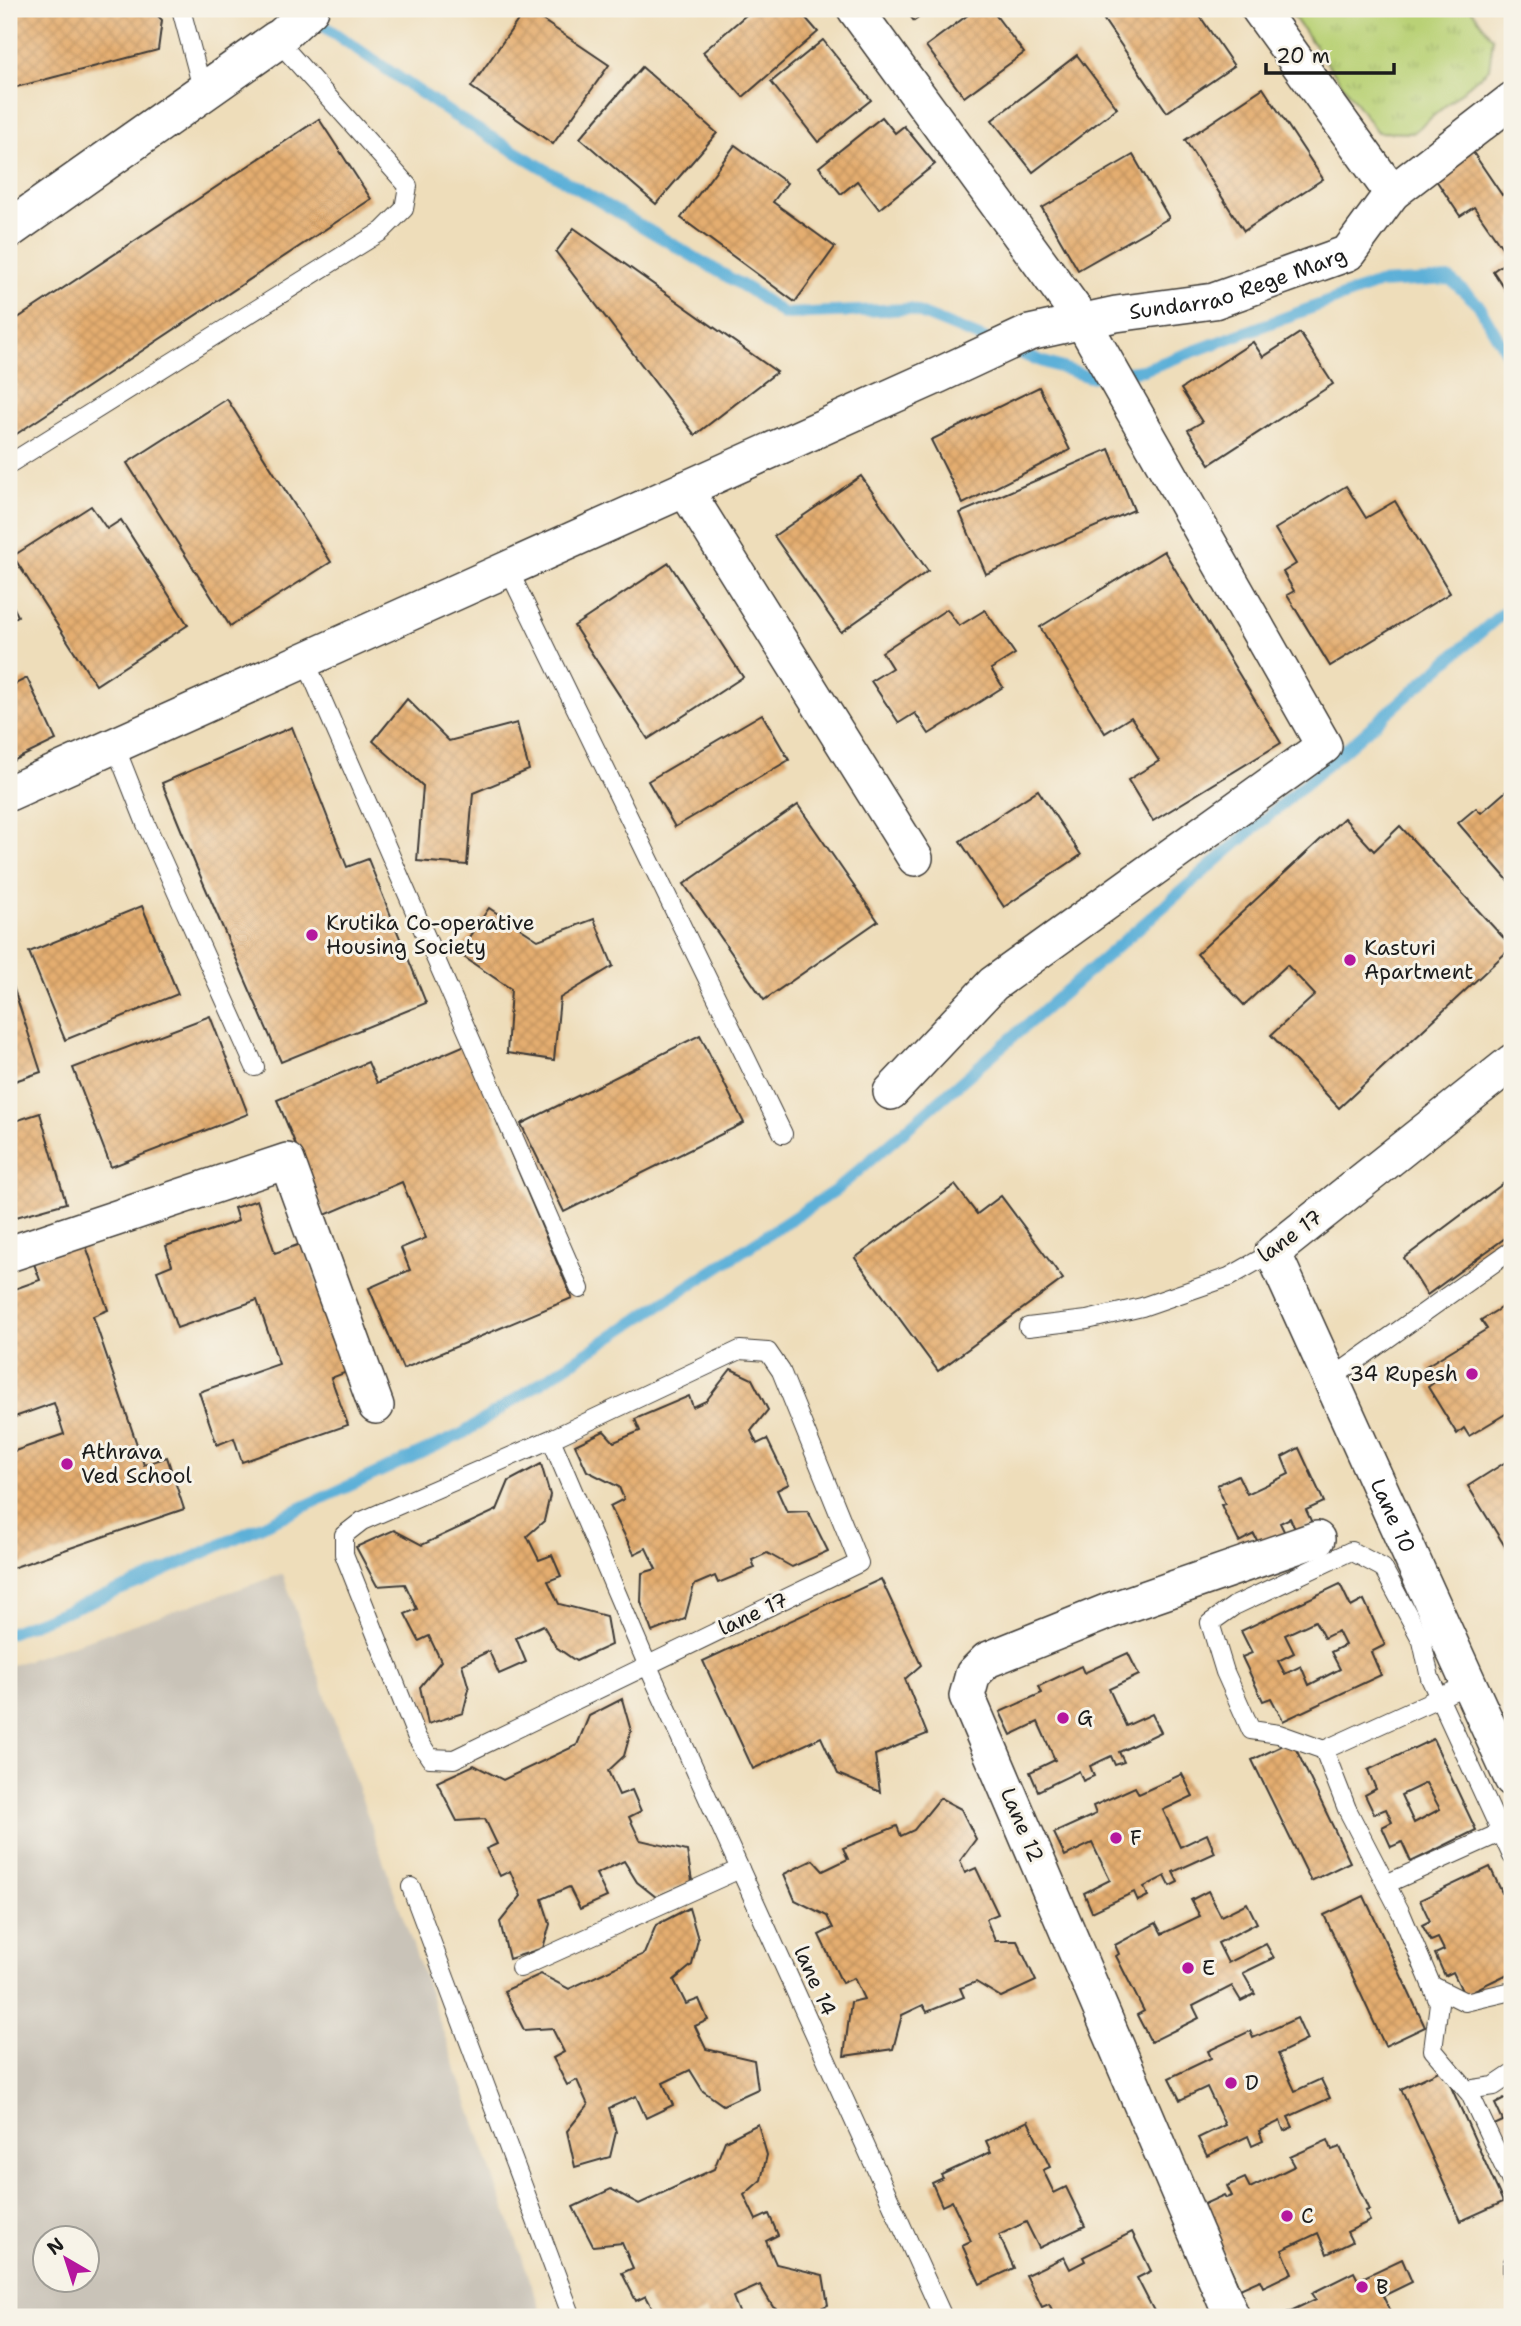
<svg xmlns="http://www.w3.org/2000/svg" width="1521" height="2326" font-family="'Shantell Sans',sans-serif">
<defs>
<pattern id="park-tufts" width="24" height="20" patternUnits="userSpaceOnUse" patternTransform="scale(1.75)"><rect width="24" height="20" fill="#b9d176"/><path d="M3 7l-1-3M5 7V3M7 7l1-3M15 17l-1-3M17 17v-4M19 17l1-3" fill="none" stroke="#9eb366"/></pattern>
<pattern id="building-cross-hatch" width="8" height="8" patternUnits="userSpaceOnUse" patternTransform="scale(1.75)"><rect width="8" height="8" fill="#e4ad6f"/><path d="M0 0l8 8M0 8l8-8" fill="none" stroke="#c39460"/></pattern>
</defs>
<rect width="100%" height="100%" fill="#f7f3e8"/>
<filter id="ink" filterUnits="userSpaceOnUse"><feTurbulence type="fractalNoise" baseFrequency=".0143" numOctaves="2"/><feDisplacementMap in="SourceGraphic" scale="14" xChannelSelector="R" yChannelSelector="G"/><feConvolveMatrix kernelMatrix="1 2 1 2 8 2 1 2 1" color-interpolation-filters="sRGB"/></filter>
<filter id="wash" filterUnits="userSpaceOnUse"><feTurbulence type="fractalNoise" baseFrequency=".00686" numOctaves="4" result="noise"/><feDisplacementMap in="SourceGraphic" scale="28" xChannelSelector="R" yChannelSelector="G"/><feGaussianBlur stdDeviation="1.57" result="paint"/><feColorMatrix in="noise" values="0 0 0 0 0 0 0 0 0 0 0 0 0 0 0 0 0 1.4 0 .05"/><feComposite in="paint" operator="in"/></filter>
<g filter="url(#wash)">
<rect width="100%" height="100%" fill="#eeddba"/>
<!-- industrial -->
<path fill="#c9c3b8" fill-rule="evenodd" d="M283 1574 543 2317H9V1666ZM46 2238H88V2280H46Z"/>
<!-- park -->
<polygon fill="url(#park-tufts)" stroke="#6a7649" stroke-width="2" points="1288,9 1471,9 1493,39 1489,69 1413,133 1377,132"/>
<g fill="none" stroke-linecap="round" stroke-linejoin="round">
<!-- stream -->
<g stroke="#5db0d8" stroke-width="12">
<polyline points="308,15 453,115 750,290 784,314 910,309 1029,357 1089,377 1143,370 1379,283 1450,279 1478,304 1506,352 1512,370"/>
<polyline points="9,1633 140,1582 462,1434 836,1190 1512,605"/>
</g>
</g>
<g id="blocks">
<!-- building -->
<g fill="url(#building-cross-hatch)" fill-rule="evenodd">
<polygon points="22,9 151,9 162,20 158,50 9,89 9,13"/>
<polygon points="526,9 609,65 553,144 471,87"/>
<polygon points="753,9 798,9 818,32 743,97 703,52"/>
<polygon points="905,9 930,9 914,21"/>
<polygon points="976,9 991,9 1024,53 964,97 926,46"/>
<polygon points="1120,9 1195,9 1234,66 1167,112 1104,20"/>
<polygon points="823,40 871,100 818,142 771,82"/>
<polygon points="1077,55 1117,108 1033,172 992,120"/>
<polygon points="642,67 717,133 656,204 580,138"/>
<polygon points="1263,88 1323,179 1244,231 1185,140"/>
<polygon points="882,117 895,133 904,126 935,164 879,209 857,181 841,194 819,167"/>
<polygon points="319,119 371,199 9,439 9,324"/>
<polygon points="735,145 787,183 773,202 835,247 795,302 681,218"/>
<polygon points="1470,148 1502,195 1510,189 1512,193 1512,300 1493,271 1510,259 1474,207 1460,216 1432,174"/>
<polygon points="1133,155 1169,218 1078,270 1042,208"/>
<polygon points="574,228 777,372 695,435 556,252"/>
<polygon points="1300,333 1333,384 1210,464 1188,430 1202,422 1181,389 1253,342 1263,357"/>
<polygon points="1039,387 1070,450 963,504 931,440"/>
<polygon points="227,399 331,562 230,626 127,463"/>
<polygon points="1109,449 1134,510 986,574 960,513"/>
<polygon points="861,476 928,571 841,632 774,536"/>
<polygon points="1346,486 1366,518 1395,501 1450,593 1330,666 1287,595 1294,591 1283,572 1296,564 1275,529"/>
<polygon points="91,506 107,529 121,520 188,625 96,685 13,556"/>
<polygon points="1164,551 1281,743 1153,821 1128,780 1159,761 1131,717 1105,733 1040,627"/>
<polygon points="669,563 743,677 648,739 574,626"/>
<polygon points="9,598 18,616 9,622"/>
<polygon points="947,609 959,626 985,610 1015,654 991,669 1003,687 929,734 915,713 899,723 871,681 892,668 882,652"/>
<polygon points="27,678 56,740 9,763 9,687"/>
<polygon points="407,699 449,741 517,723 529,770 473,793 467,865 417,861 423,786 373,741"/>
<polygon points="762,714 789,760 675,827 648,781"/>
<polygon points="292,727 347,867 368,859 426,1003 281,1062 196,866 162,783"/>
<polygon points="1512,786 1512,885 1458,823 1476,808 1481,813"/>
<polygon points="1038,790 1081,855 1004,907 960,841"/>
<polygon points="798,805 878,921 764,1000 684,884"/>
<polygon points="1344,818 1374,851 1400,826 1512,947 1339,1108 1271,1035 1315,995 1287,965 1244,1005 1197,954"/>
<polygon points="142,906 178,994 65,1040 29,952"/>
<polygon points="489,908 538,940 594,919 613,966 560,998 554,1060 507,1053 511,989 458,953"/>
<polygon points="9,974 41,1072 9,1083"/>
<polygon points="210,1016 248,1114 111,1167 73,1068"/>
<polygon points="700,1035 744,1123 564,1212 521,1124"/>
<polygon points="465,1045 572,1298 403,1369 369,1288 410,1270 401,1248 426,1238 402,1182 325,1215 277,1100 368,1062 377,1083"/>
<polygon points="40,1113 66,1203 9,1219 9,1123"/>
<polygon points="1512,1177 1512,1233 1427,1295 1404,1258"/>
<polygon points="955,1185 977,1214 1001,1196 1063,1279 938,1371 855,1258"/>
<polygon points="257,1200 275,1253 303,1243 347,1372 331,1378 348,1425 242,1462 234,1438 217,1445 199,1392 279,1364 257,1300 177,1328 157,1271 172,1265 166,1246 238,1221 234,1208"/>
<polygon points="85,1243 108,1310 93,1316 144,1465 167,1457 184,1509 9,1569 9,1453 64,1434 54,1403 9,1419 9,1291 40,1280 33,1261"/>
<polygon points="1512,1301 1512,1410 1469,1436 1464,1428 1457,1434 1428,1387 1436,1381 1426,1366 1487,1329 1481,1320"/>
<polygon points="731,1369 752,1379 768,1410 751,1431 757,1444 767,1439 789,1484 777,1490 787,1512 808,1511 828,1551 792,1567 767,1553 752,1560 755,1568 718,1583 715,1576 694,1585 685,1619 652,1632 641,1602 642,1573 656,1569 646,1548 634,1554 610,1506 624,1499 619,1487 587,1471 575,1445 604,1431 614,1442 640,1431 635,1419 689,1396 693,1407 706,1401"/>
<polygon points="1299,1448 1324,1502 1306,1510 1312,1523 1296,1531 1290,1518 1280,1523 1287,1537 1261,1549 1254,1534 1239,1542 1221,1505 1225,1504 1217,1485 1238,1475 1247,1494 1289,1474 1282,1457"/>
<polygon points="1512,1458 1512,1558 1468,1486"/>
<polygon points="541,1464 550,1495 544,1521 527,1536 539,1560 552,1555 561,1576 548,1581 559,1604 606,1616 611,1645 576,1661 556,1647 543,1625 516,1638 526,1662 499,1674 489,1651 462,1664 469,1689 463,1713 428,1724 420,1687 441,1661 429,1636 419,1641 405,1614 417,1609 405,1584 377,1586 356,1547 394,1530 422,1545 497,1510 509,1481"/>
<polygon points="881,1579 921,1665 905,1679 927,1734 875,1755 880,1792 838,1774 821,1737 753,1769 703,1661"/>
<path d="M1340 1584 1351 1607 1364 1600 1385 1645 1371 1652 1381 1675 1283 1721 1271 1698 1263 1701 1242 1657 1252 1653 1241 1631ZM1315 1621 1324 1638 1338 1631 1345 1645 1331 1652 1340 1669 1309 1685 1301 1666 1285 1674 1278 1661 1294 1653 1285 1635Z"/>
<polygon points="1128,1653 1139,1675 1109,1689 1126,1726 1152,1714 1161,1732 1119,1752 1124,1762 1115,1765 1111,1756 1090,1766 1094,1776 1083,1781 1079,1771 1038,1791 1030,1772 1055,1760 1038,1722 1011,1735 1000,1712 1042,1693 1039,1686 1081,1666 1084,1673"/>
<polygon points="622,1699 631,1731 624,1756 608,1771 619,1795 632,1790 641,1811 629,1817 640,1840 687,1851 692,1881 656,1897 637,1882 624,1861 596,1874 607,1897 580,1909 569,1887 542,1899 550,1924 543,1948 509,1959 500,1922 521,1896 510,1871 500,1876 486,1849 497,1844 485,1819 457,1821 437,1782 474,1765 503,1780 577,1745 589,1716"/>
<path d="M1433 1739 1476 1830 1411 1862 1402 1842 1391 1847 1382 1827 1392 1822 1386 1809 1374 1814 1365 1795 1376 1789 1368 1770ZM1426 1783 1440 1809 1414 1823 1401 1795Z"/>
<polygon points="1292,1741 1350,1862 1311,1881 1252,1760"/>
<polygon points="1182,1774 1193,1796 1163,1810 1180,1847 1207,1834 1215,1853 1173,1872 1178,1882 1170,1886 1165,1876 1144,1887 1148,1896 1138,1901 1134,1892 1092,1912 1084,1893 1110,1880 1092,1843 1065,1856 1054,1833 1096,1814 1093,1806 1135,1787 1139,1794"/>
<polygon points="940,1798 961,1809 976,1839 960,1861 965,1873 976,1868 998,1914 986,1919 995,1941 1017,1941 1036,1981 1001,1997 976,1982 960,1988 964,1997 927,2012 923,2005 902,2015 893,2049 844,2056 851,2002 864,1999 854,1978 842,1983 819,1935 833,1928 827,1916 795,1900 784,1874 813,1860 823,1871 848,1859 843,1848 897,1826 901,1836 914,1830"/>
<polygon points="1490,1867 1512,1914 1512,1972 1464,1995 1453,1972 1445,1976 1435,1954 1444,1950 1438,1938 1431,1941 1422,1925 1430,1921 1420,1900"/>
<polygon points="1208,1891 1221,1916 1247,1903 1257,1923 1218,1943 1228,1963 1266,1944 1274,1958 1243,1973 1255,1994 1241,2001 1232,1986 1193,2006 1199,2018 1151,2042 1137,2015 1144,2011 1116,1956 1119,1954 1115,1945 1156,1923 1162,1934 1200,1916 1191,1900"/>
<polygon points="1364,1896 1425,2027 1385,2046 1324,1915"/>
<polygon points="689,1908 698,1939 692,1965 674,1980 686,2004 699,1999 708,2020 695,2026 706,2049 754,2060 758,2089 723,2105 703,2091 690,2070 663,2083 673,2105 646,2118 636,2096 609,2108 616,2132 610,2157 575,2167 567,2131 588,2105 577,2080 567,2085 553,2058 564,2052 552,2028 524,2030 504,1991 541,1974 569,1989 644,1954 656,1925"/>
<polygon points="1297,2018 1307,2040 1278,2054 1295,2091 1321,2079 1330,2098 1288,2117 1293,2127 1284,2131 1280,2121 1259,2131 1263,2141 1252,2146 1248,2136 1207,2156 1198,2138 1225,2125 1207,2087 1180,2100 1169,2078 1211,2058 1208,2051 1250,2031 1253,2038"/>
<polygon points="1443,2069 1503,2202 1461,2221 1401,2089"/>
<polygon points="1512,2095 1512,2139 1502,2145 1492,2126 1503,2121 1495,2104"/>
<polygon points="1028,2121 1050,2167 1043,2170 1054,2193 1066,2187 1085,2226 1039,2248 1026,2222 999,2235 1014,2268 980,2284 962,2245 971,2241 952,2201 942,2206 932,2183 943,2178 941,2175 991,2152 986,2141"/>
<polygon points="758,2124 767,2155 761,2180 744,2195 756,2220 769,2214 778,2235 766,2241 776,2264 823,2275 828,2305 800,2317 788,2317 773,2307 760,2285 733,2297 741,2317 709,2317 706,2311 692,2317 657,2317 646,2296 636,2301 622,2273 633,2268 622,2243 593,2246 573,2207 611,2189 639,2204 714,2169 725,2141"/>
<polygon points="1328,2140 1332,2150 1340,2147 1369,2210 1365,2211 1370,2221 1347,2232 1352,2242 1327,2254 1318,2233 1282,2250 1292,2273 1263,2287 1260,2280 1240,2289 1202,2205 1224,2195 1226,2198 1232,2196 1227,2186 1245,2178 1250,2188 1295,2166 1290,2157"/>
<polygon points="1132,2232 1151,2271 1137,2278 1157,2317 1056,2317 1049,2304 1042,2307 1026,2275 1064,2257 1070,2269 1085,2261 1083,2257"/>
<polygon points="1402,2259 1412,2282 1383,2296 1393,2317 1278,2317 1316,2299 1312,2293 1354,2272 1358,2280"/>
</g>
</g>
</g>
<g filter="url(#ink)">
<use href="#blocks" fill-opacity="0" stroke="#3c3934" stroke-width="2"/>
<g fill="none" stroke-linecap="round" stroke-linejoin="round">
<!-- lane casing -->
<g stroke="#3c3934" stroke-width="20">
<g id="lane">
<polyline points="181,9 203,92"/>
<polyline points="9,464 382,231 404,209 408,186 277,40"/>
<polyline points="508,569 783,1134"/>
<polyline points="305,660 580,1289"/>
<polyline points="115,746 146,824 255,1067"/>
<polyline points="1028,1327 1087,1320 1142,1307 1229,1277 1273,1252"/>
<polyline points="1332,1378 1512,1250"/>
<polyline points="551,1439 740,1350 768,1352 781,1371 859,1563 454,1759 430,1758 417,1738 344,1554 344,1535 362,1521 551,1439 647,1664 943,2317"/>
<polyline points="1324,1750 1469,1684"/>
<polyline points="1512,1856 1430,1678 1422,1641 1383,1568 1351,1551 1234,1606 1210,1623 1225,1672 1251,1730 1279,1734 1324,1750 1347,1809 1401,1913 1439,2003 1433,2050 1470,2094 1512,2184"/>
<polyline points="1386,1884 1502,1832"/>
<polyline points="411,1887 572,2317"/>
<polyline points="520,1968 740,1869"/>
<polyline points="1431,1985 1465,2002 1508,1992 1512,1993"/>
<polyline points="1467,2090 1494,2086 1512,2074"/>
<polyline points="1512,2264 1512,2273"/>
</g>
</g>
<!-- street casing -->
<g stroke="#3c3934" stroke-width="38">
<g id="street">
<polyline points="855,9 1082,320 1324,746 993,984 891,1092"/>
<polyline points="1259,9 1392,193"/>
<polyline points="277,40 311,9"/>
<polyline points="685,489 915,858"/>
<path id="s1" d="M9 793 939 375 1029 333 1116 314 1214 301 1348 253 1392 193 1512 100"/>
<path id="s2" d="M1512 1062 1273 1252 1512 1779"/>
<polyline points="9,1254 287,1161 376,1406"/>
<polyline points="1232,2317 967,1696 973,1674 987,1660 1109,1611 1317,1539"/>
</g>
</g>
<!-- secondary casing -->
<g stroke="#3c3934" stroke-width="41">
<polyline id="secondary" points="9,229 277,40"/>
</g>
<!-- lane -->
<use href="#lane" stroke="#fff" stroke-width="18"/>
<!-- street -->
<use href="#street" stroke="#fff" stroke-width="35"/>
<!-- secondary -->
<use href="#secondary" stroke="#fff" stroke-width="38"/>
</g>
</g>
<!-- markers -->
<g fill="#b5179e" stroke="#f7f3e8" stroke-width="2.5">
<circle cx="312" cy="935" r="7"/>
<circle cx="1350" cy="960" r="7"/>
<circle cx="1472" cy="1374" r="7"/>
<circle cx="67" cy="1464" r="7"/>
<circle cx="1063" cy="1718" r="7"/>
<circle cx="1116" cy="1838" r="7"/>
<circle cx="1188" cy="1968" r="7"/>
<circle cx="1231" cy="2083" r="7"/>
<circle cx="1287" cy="2216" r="7"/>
<circle cx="1362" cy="2287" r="7"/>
</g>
<g text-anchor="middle" stroke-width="6" stroke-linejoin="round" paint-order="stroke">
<!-- street labels -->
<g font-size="21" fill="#1c1c1c" stroke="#f7f3e8">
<text dy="7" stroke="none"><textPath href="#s1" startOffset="1334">Sundarrao Rege Marg</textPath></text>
<text transform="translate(1290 1236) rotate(-36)" y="7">lane 17</text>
<text dy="7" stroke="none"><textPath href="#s2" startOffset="595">Lane 10</textPath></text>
<text transform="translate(753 1614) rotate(-25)" y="7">lane 17</text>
<text transform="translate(1022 1825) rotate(67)" y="7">Lane 12</text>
<text transform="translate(815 1981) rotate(66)" y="7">lane 14</text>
</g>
<!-- poi labels -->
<g font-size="21" fill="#1c1c1c" stroke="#f7f3e8" text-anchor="start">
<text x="326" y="930">Krutika Co-operative<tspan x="326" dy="24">Housing Society</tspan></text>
<text x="1364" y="955">Kasturi<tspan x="1364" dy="24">Apartment</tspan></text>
<text x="1458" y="1381" text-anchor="end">34 Rupesh</text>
<text x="81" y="1459">Athrava<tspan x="81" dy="24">Ved School</tspan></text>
<text x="1077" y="1725">G</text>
<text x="1130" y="1845">F</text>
<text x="1202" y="1975">E</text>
<text x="1245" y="2090">D</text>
<text x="1301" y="2223">C</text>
<text x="1376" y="2294">B</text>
</g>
</g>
<!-- margin -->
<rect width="1521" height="2326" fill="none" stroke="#f7f3e8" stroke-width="35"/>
<!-- north arrow -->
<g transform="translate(66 2259) rotate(321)"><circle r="33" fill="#f7f3e8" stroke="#9f9d96" stroke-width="2"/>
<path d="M0-5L12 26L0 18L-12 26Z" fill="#b5179e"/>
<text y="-10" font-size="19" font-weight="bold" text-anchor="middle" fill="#1c1c1c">N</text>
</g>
<!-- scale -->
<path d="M1266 63v10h128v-10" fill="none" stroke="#1c1c1c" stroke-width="3.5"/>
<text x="1276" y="63" font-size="21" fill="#1c1c1c" stroke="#f7f3e8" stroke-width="5" paint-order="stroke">20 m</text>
</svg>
